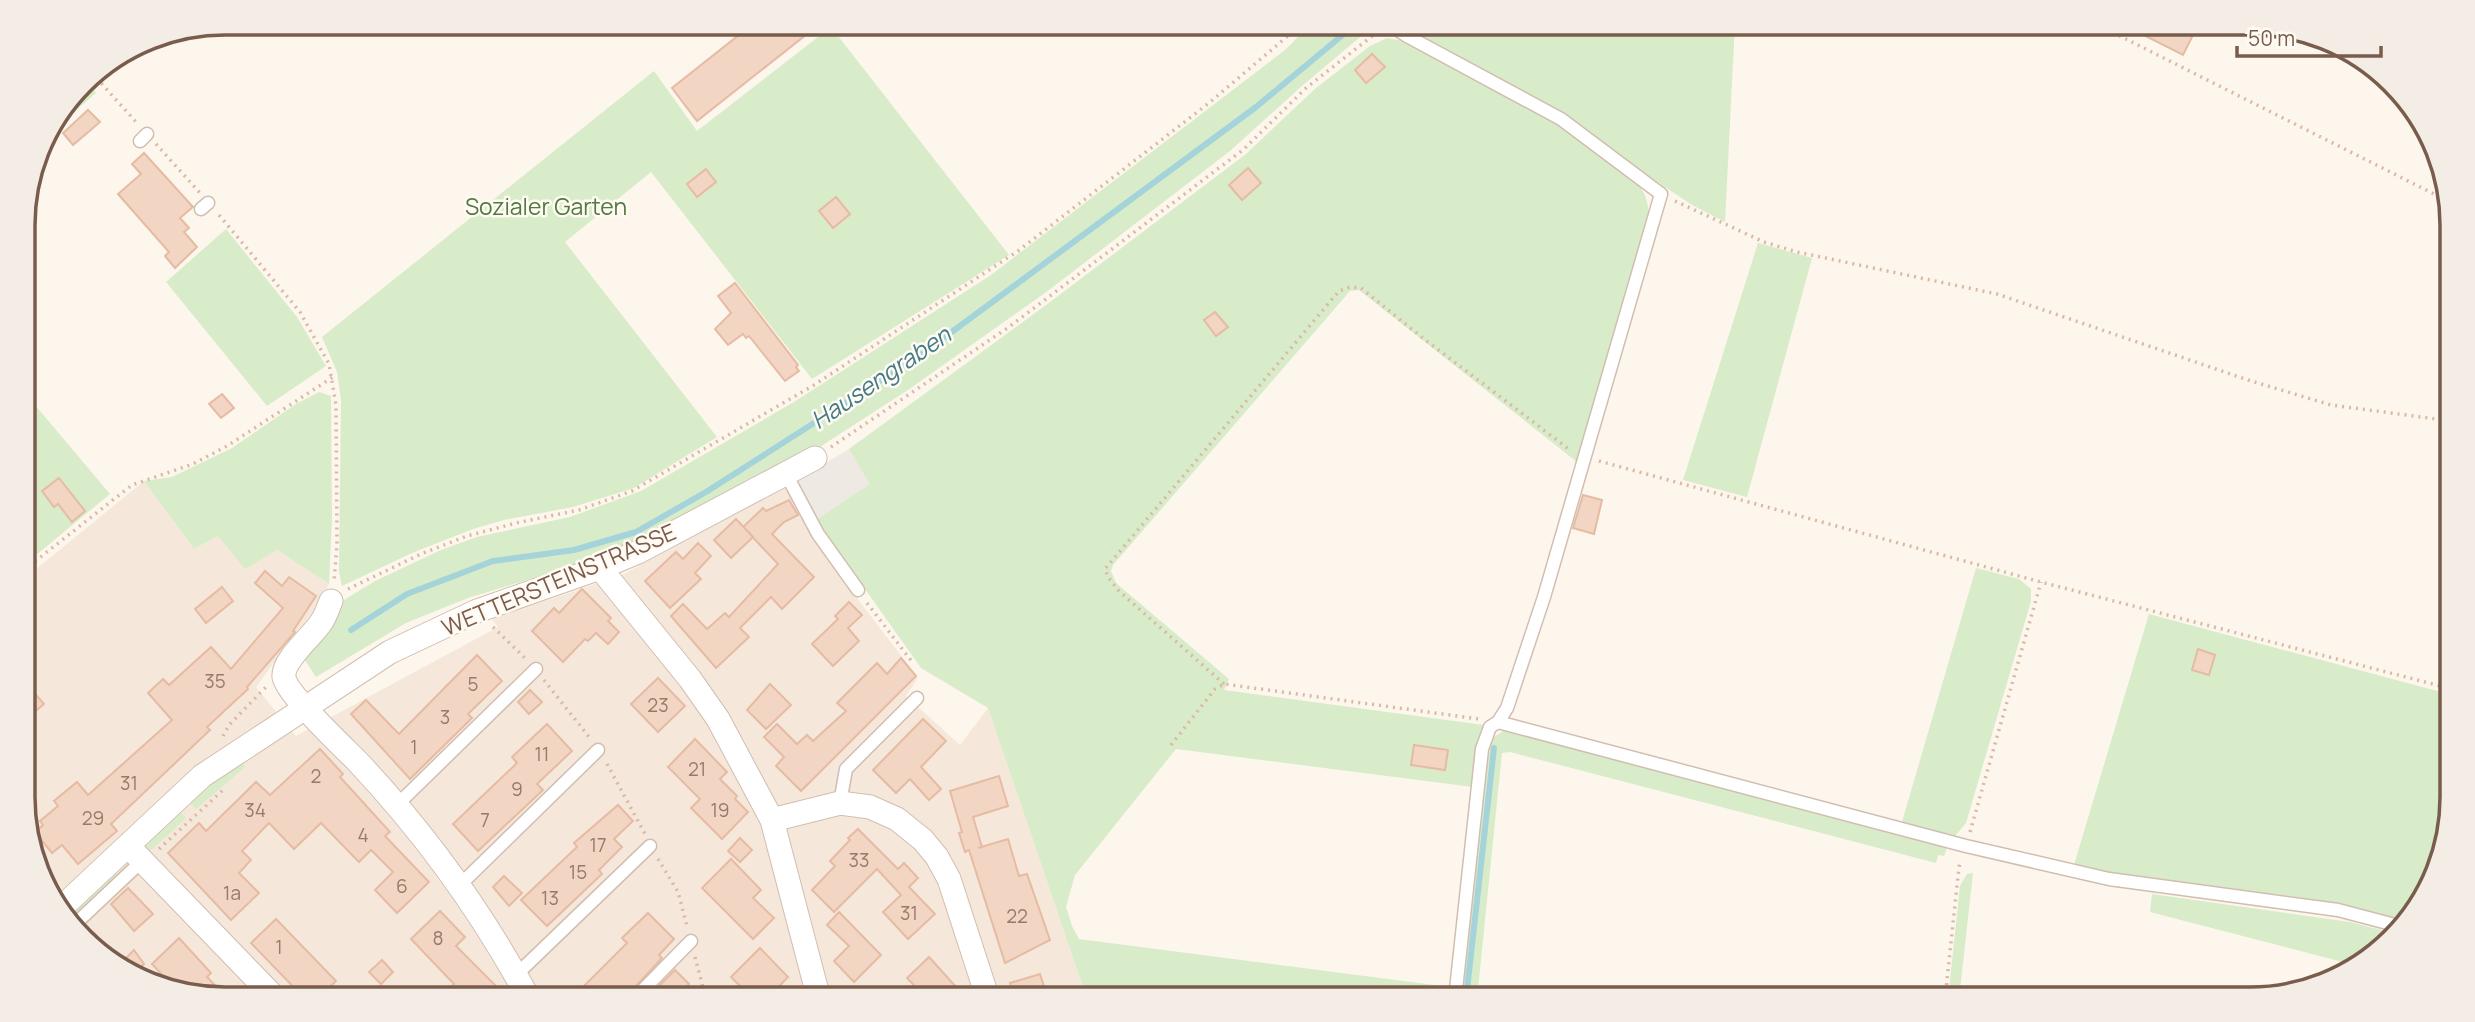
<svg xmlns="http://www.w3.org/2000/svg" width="2475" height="1022" font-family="Manrope,sans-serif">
<rect width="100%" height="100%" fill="#fdf6ec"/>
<!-- residential -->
<polygon fill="#f5e8da" points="144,481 194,549 218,536 277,550 329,584 320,603 291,639 256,687 296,736 498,627 492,619 622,575 784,486 841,577 918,678 906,696 960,745 988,708 1087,999 225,999 148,984 65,920 25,823 24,579"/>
<!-- industrial -->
<polygon fill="#efe9e4" points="849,449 871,484 816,520 796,481"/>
<!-- green -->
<g fill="#d8ecc9">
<polygon points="1312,23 1373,23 1365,33 1302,86 1230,151 1049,290 908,390 778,474 677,525 590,561 468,598 406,623 316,677 303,657 344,600 375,581 441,550 477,537 570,517 641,491 794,402 991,275 1285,50"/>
<polygon points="1411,23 1735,23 1725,222 1692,205 1589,136 1421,37 1414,32"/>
<polygon points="831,27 1009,255 812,379 651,172 565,242 717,437 634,488 573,507 504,520 473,529 412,553 342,586 339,572 341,400 337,372 322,337 654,71 697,131"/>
<path d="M1387 38 1409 42 1543 113 1632 176C1645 191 1649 201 1649 221L1577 462 1359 290 1350 291 1113 565 1111 571 1116 583 1229 679 1224 690 1484 725 1480 732 1473 787 1176 749 1075 875 1066 907 1072 926 1079 939 1450 987 1449 999H1087L988 708 921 668 816 520 870 484 849 449 1046 305 1246 154 1316 88 1370 46Z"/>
<polygon points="85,81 96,93 52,131 50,128"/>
<polygon points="226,229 297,317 326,366 267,406 166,282"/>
<polygon points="1758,243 1812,258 1747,497 1683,480"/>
<polygon points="24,392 110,494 24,565"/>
<polygon points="319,392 331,396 332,520 329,584 277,550 245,569 218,536 194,549 144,481 172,477 232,448 296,404"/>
<polygon points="1976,568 2019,579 2031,589 2031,601 1966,823 1955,836 1902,822"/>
<polygon points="2149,614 2452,695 2452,797 2437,874 2400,919 2296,897 2129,876 2074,865"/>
<polygon points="1505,730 1948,845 1944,856 1938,855 1936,863 1510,752 1502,753 1477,999 1459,999 1487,751 1491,739"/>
<polygon points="239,760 245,767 196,809 186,798"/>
<polygon points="177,808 186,818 148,853 145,842"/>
<polygon points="112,870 117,875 68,923 63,916"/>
<polygon points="1973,873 1959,999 1948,999 1960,886 1967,874"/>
<polygon points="2152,894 2350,922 2389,932 2363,965 2358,966 2150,912"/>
</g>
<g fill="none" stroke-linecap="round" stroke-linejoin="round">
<!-- stream -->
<g stroke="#a5d3da" stroke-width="6">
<polyline points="351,630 407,594 493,561 574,550 636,532 706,492 922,354 1256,107 1357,23"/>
<polyline points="1466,999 1494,748"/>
</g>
</g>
<!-- building -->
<g fill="#f3d5c3" stroke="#e6bba3" stroke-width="2">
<polygon points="754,23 821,23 697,121 672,88"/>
<polygon points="2120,23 2199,23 2183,55"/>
<polygon points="1372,54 1385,67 1366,83 1355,70"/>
<polygon points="88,110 100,122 73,145 63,133"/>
<polygon points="144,153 193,207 180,218 189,228 184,232 197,247 175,268 165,256 169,252 118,194 141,174 132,164"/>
<polygon points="1248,168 1261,183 1242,200 1229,185"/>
<polygon points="706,169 716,182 697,197 687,184"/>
<polygon points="836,197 850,214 833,228 819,211"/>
<polygon points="735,283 798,365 796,367 799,371 785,381 749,336 746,338 743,334 728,345 715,329 731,313 718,296"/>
<polygon points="1215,312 1228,327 1216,336 1204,320"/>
<polygon points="222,394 234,408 221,418 209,404"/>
<polygon points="59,478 85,511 72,522 58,504 54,507 42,491"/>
<polygon points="1583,495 1602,500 1594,534 1573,528"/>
<polygon points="789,500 798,515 784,522 772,534 814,577 782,609 771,597 740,628 749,637 716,668 671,616 683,604 707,629 725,613 729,617 778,564 743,527 763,508 766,511"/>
<polygon points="736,519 753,537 731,558 714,540"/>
<polygon points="698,543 711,556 695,573 701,579 670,608 645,581 676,552 683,559"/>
<polygon points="265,571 282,586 289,577 316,596 293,631 295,632 247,687 248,689 207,727 210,730 111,824 117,831 78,864 62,845 52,853 35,832 43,825 40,821 58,806 54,801 77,782 88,795 172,720 148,693 163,679 169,685 211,647 231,669 283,608 255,583"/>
<polygon points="222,587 233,601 206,623 195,609"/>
<polygon points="582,589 611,618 608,621 619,632 608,644 596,633 588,641 585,639 563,662 532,631 554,608 559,613"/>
<polygon points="849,602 862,615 848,628 859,641 833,666 812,644 838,619 835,616"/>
<polygon points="2198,649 2215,655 2209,675 2192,670"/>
<polygon points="477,655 502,681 468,714 472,718 410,779 351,714 366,700 399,734"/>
<polygon points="901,658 916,676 801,791 776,766 784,757 764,737 777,724 797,744 807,735 813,741 846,711 837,703 877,663 887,674"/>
<polygon points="658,678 685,706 658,732 631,704"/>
<polygon points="24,681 44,704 24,721"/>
<polygon points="770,684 791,705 766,729 747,710"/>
<polygon points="530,690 542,702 529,714 518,702"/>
<polygon points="923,719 946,741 921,767 941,789 929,800 910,779 896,793 873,770"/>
<polygon points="547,724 572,751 537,784 543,790 478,851 453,824 517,763 512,757"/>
<polygon points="695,739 727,772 720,779 737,796 735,799 748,812 722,839 691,808 700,799 668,767"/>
<polygon points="1414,745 1448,750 1445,770 1411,765"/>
<polygon points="320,749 343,774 340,777 390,832 385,836 429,882 397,913 375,890 393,872 371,850 359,862 321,823 294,849 269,823 242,851 251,860 239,873 259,893 231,920 168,853 199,823 206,831 256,782 270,795"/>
<polygon points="999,776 1008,806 973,817 982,847 978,848 1008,839 1019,876 1027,874 1050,940 1005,963 969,850 965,852 959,833 962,832 950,791"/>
<polygon points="618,805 633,821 614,839 622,847 599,870 602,874 547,926 521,900 577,847 574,843"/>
<polygon points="858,829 898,869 904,863 918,878 909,887 935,914 908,939 883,912 901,895 877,869 834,912 812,890 835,866 830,861 850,840 848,838"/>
<polygon points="740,838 752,850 740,862 728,851"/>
<polygon points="731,859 761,890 753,898 774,918 753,939 702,888"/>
<polygon points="504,876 522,893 509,906 493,887"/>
<polygon points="128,888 153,914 134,931 111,904"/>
<polygon points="440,911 465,937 456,946 500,990 492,999 439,999 454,984 411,939"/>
<polygon points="839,912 881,955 854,982 834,961 849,946 827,925"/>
<polygon points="648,913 674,939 659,955 662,958 624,999 571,999 627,943 622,938"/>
<polygon points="276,919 336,981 317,999 305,999 251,943"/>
<polygon points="179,938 211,973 207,977 228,999 176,990 152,964"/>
<polygon points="760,948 788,977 767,999 753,999 731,977"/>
<polygon points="134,950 144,964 135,974 121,963"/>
<polygon points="929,957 957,988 945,999 927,999 907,978"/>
<polygon points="382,960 393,972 381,984 369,972"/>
<polygon points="675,970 689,984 674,999 651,999 648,997"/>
<polygon points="1040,974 1048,999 1014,999 1010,983"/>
</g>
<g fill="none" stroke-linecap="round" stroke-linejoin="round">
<!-- lane casing -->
<g stroke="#d1beb0" stroke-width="15">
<g id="lane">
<polyline points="1387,23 1407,36 1561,119 1661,194 1544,597 1507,708 1498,722 1490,727 1482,749 1455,999"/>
<polyline points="140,141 147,134"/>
<polyline points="201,209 208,203"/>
<polyline points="786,474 818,534 858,590"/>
<polyline points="1498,722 1966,846 2109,879 2338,910 2395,925"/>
<polyline points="840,803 846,769 917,698"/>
<polyline points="398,804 536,669"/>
<polyline points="460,885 598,750"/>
<polyline points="73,926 142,861"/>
<polyline points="516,975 650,846"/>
<polyline points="634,999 691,941"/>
</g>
</g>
<!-- street casing -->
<g stroke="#d1beb0" stroke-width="25">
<g id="street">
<polyline points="600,568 690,679 718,719 772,820 819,999"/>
<path d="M331 601C328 608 326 615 322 621 313 636 282 660 284 677 286 693 343 747 357 761 425 833 482 912 529 999"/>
<polyline points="772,820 840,803 870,807 897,819 923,840 937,857 949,879 988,999"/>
<polyline points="128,846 276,999"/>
<polyline points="60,909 202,776 390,652 477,611 600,568 638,552 815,458"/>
</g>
</g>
<!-- path -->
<g stroke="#d9b8a5" stroke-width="3.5" stroke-dasharray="2 5" stroke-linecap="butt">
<polyline points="2094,23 2450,202"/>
<polyline points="92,73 137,123"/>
<polyline points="156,144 200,193"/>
<polyline points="1675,201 1764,242 1797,252 1997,294 2248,380 2331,405 2451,421"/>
<polyline points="219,215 300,312 329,364 336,405 337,544 334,582"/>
<polyline points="831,447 1009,327 1244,149 1306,88 1376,33"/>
<polyline points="1599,461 2041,582 2452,689"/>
<polyline points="24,570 132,485 193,464 227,446 333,377"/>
<polyline points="348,589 421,554 467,536 516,523 579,510 632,491 814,385 1018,251 1209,103 1303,23"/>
<polyline points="867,603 913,663"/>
<polyline points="493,627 525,658"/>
<polyline points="544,680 589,737"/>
<polyline points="1224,684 1119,591 1108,577 1105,569 1339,291 1350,287 1361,288 1419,335 1570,450"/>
<polyline points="223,736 229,725 266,687"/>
<polyline points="1171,745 1215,689 1224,684 1479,719"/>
<polyline points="607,764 645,834"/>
<polyline points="1970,832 2041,582"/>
<polyline points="159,849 223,790"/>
<polyline points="658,859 678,892 687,926"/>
<polyline points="695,957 706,999"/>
<polyline points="1945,999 1959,867 1961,860"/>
</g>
<!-- lane -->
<use href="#lane" stroke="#fff" stroke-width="12"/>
<!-- street -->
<use href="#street" stroke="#fff" stroke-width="23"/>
</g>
<g text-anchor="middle" stroke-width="5" stroke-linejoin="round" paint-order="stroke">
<!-- number labels -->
<g font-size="19" fill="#987a6a">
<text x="215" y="688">35</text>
<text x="473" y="691">5</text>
<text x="658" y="712">23</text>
<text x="445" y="724">3</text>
<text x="414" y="754">1</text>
<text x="542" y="761">11</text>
<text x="697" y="776">21</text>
<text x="316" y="783">2</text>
<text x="129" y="790">31</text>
<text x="517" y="796">9</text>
<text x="255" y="817">34</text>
<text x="720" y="817">19</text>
<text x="93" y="825">29</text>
<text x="485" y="827">7</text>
<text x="363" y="842">4</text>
<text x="598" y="852">17</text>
<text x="859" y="867">33</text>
<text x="578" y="879">15</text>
<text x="402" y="893">6</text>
<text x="232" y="900">1a</text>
<text x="550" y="905">13</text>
<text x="909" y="920">31</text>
<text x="1017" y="923">22</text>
<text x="438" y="945">8</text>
<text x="279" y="954">1</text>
</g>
<!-- park labels -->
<g font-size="23" fill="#537a41" stroke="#fffaf3">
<text x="546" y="215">Sozialer Garten</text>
</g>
<!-- street labels -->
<g font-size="23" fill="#7a5c4d" stroke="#fffaf3">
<text transform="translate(559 580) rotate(-23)" y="8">WETTERSTEINSTRASSE</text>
</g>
<!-- water labels -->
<g font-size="24" font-style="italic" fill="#437c86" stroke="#fffaf3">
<text transform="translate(881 378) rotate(-34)" y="8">Hausengraben</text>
</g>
</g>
<!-- crop -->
<path d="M0 0H2475V1022H0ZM225 35H2250A190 190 0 0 1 2440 225V797A190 190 0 0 1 2250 987H225A190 190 0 0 1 35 797V225A190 190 0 0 1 225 35Z" fill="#f4ede6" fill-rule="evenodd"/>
<path fill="none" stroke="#7a5c4d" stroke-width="3.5" d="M225 35H2250A190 190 0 0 1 2440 225V797A190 190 0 0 1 2250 987H225A190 190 0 0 1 35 797V225A190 190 0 0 1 225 35Z"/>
<!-- scale -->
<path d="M2237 46v10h144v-10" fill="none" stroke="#7a5c4d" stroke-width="3.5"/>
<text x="2248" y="46" font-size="21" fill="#7a5c4d" stroke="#fffaf3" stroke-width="5" paint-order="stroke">50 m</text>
</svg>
